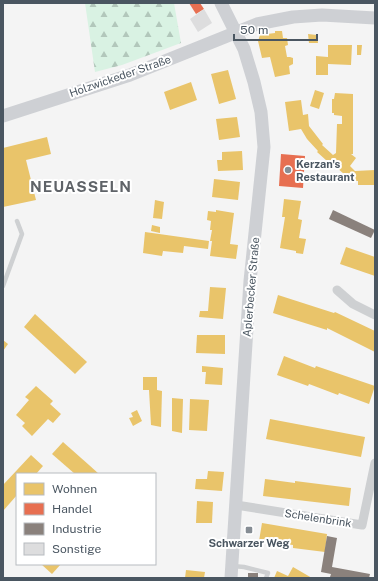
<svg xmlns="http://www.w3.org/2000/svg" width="378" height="581" font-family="'Public Sans',sans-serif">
<defs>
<pattern id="forest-firs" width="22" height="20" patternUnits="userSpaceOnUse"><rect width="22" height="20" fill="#d9f2e3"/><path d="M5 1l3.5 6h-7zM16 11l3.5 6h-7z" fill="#b2c7bb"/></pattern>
</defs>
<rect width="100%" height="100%" fill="#f4f4f4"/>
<!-- forest -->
<polygon fill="url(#forest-firs)" points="85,3 174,3 181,43 122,65 95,72"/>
<!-- homes -->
<g fill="#e9c46a">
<polygon points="275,31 282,31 283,38 287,38 288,45 285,46 287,57 290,57 293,58 293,64 289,66 290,74 275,77 270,57 262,58 258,41 260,35 266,33 267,34 275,33"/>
<polygon points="308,34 317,35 318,43 309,43"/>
<polygon points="328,45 352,45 351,65 328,64 328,75 316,75 316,56 328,57"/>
<polygon points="357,45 362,45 361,55 357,55"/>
<polygon points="228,70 236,99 219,104 211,74"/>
<polygon points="191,82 197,100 170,110 164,92"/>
<polygon points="315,90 324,93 319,109 310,106"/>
<polygon points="335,93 353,94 353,154 351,154 356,158 350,166 355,171 375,170 375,185 358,185 358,181 352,181 328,160 327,161 317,152 318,151 307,139 301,129 289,131 285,102 301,100 303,115 308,114 309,126 323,144 322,145 333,155 336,153 337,124 342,124 342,116 334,115 334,113 332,113 332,99 334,99"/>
<polygon points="237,117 240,137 219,140 216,119"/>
<polygon points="47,137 51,154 26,160 36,200 3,207 3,148"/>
<polygon points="242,151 243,170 218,171 217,160 222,160 222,152"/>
<polygon points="214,179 240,182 238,200 212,197"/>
<polygon points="284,199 301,201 298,219 302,220 299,238 306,239 303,254 296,253 296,251 280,248 285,217 282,217"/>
<polygon points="155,200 164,202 162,219 153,218"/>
<polygon points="216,210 234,213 230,244 238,245 236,259 210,256 212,241 210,241 212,230 210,230 211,221 207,220 208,211 216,212"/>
<polygon points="152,225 160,227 160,233 151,231"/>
<polygon points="145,232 209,241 208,249 184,246 183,253 163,251 162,256 143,253"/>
<polygon points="346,247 375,257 375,276 340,264"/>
<polygon points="210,287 226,288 223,319 199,317 200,311 208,311"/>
<polygon points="278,295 334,313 335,312 375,331 375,352 327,328 327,330 273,313"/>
<polygon points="35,314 87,362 75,374 24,327"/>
<polygon points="197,335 225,335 225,354 196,353"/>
<polygon points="3,340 8,344 3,351"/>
<polygon points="284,356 315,368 316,366 375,386 369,404 339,393 338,395 309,384 308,386 277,375"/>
<polygon points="202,366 223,368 222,385 205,384 206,372 202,372"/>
<polygon points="143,377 157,377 157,390 162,391 161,427 151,425 149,390 143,390"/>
<polygon points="36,386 53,401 50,404 61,414 53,423 48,419 32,436 22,426 25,423 16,415 29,400 25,397"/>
<polygon points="172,398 183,399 182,433 172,431"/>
<polygon points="190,399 209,400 207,431 189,430"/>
<polygon points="137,410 142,421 133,426 129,418 133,417 131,413"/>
<polygon points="270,419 365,437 361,457 266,439"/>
<polygon points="63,442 89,465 99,474 75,474 52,454"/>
<polygon points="31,455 43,466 36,474 17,474 17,495 3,511 3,485"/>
<polygon points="208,471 224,472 222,491 195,489 196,479 207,479"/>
<polygon points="265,479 295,483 295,481 351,488 349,506 263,496"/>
<polygon points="197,501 213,502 212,523 196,523"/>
<polygon points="262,523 327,534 325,552 293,548 293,545 259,541"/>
<polygon points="41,564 61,564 52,574"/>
<polygon points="293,567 312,578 274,578 277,571 288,576"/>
<polygon points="186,570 205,572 204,578 185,578"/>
</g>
<!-- shops -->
<g fill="#e76f51">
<polygon points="189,3 200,3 204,9 196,14"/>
<polygon points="281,154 305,156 303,188 279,186"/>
</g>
<!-- industry -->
<g fill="#8a817c">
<polygon points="333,210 375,230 371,238 329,219"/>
<polygon points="327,536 337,538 332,567 370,574 369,578 336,578 330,577 331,574 321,572"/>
<rect x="248" y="573" width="10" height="5"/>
</g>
<!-- building -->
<polygon fill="#ddddde" points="204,9 212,23 198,32 190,19"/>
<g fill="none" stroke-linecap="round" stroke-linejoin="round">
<!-- lane -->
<g stroke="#ced0d2" stroke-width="4.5">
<polyline points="3,286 22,234 17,221"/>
<polyline points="233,566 244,567 268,573 266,578"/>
</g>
<!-- street -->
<g stroke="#ced0d2" stroke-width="9">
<polyline points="337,290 353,304 375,315"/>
<polyline points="236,505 362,525 375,463"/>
</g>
<!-- secondary -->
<g stroke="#ced0d4" stroke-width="13">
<polyline points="221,3 244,49 254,82 261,112 264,147 250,281 231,578"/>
<polyline points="3,116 130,75 257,24 293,17 322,15 375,18"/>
</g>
</g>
<!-- markers -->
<g fill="#868d94" stroke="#fff" stroke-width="1.5">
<circle cx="288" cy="170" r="4"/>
<rect x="245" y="526" width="8" height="8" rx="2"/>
</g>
<g text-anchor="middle" stroke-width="4" stroke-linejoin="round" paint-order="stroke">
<!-- street labels -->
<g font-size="11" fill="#4a5661" stroke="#fff">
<text transform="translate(120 76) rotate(-19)" y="4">Holzwickeder Straße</text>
<text transform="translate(251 287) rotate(-85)" y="4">Aplerbecker Straße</text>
<text transform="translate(318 518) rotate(9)" y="4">Schelenbrink</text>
</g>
<!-- poi labels -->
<g font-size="11" font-weight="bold" fill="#4a5661" stroke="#fff" text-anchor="start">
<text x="296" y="168">Kerzan's<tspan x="296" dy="13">Restaurant</tspan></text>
<text x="249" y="547" text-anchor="middle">Schwarzer Weg</text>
</g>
<!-- district labels -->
<g font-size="15" font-weight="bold" letter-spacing="1" fill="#5f6368" stroke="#fff">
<text x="81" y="192">NEUASSELN</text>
</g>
</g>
<!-- border -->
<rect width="378" height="581" fill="none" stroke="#4a5661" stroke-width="8"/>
<!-- legend -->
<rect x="16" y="473" width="140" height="92" fill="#ffffff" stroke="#b7bbc0"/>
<rect x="24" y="483" width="20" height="12" fill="#e9c46a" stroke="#b7bbc0"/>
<text x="52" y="493" font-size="12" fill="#4a5661">Wohnen</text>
<rect x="24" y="503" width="20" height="12" fill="#e76f51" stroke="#b7bbc0"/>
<text x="52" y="513" font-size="12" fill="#4a5661">Handel</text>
<rect x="24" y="523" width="20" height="12" fill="#8a817c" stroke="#b7bbc0"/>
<text x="52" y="533" font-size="12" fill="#4a5661">Industrie</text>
<rect x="24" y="543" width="20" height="12" fill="#ddddde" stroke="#b7bbc0"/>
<text x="52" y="553" font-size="12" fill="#4a5661">Sonstige</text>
<!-- scale -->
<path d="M234 34v6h83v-6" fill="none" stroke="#4a5661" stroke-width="2"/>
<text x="240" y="34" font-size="12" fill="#4a5661" stroke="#ffffff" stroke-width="3" paint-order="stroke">50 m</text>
</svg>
